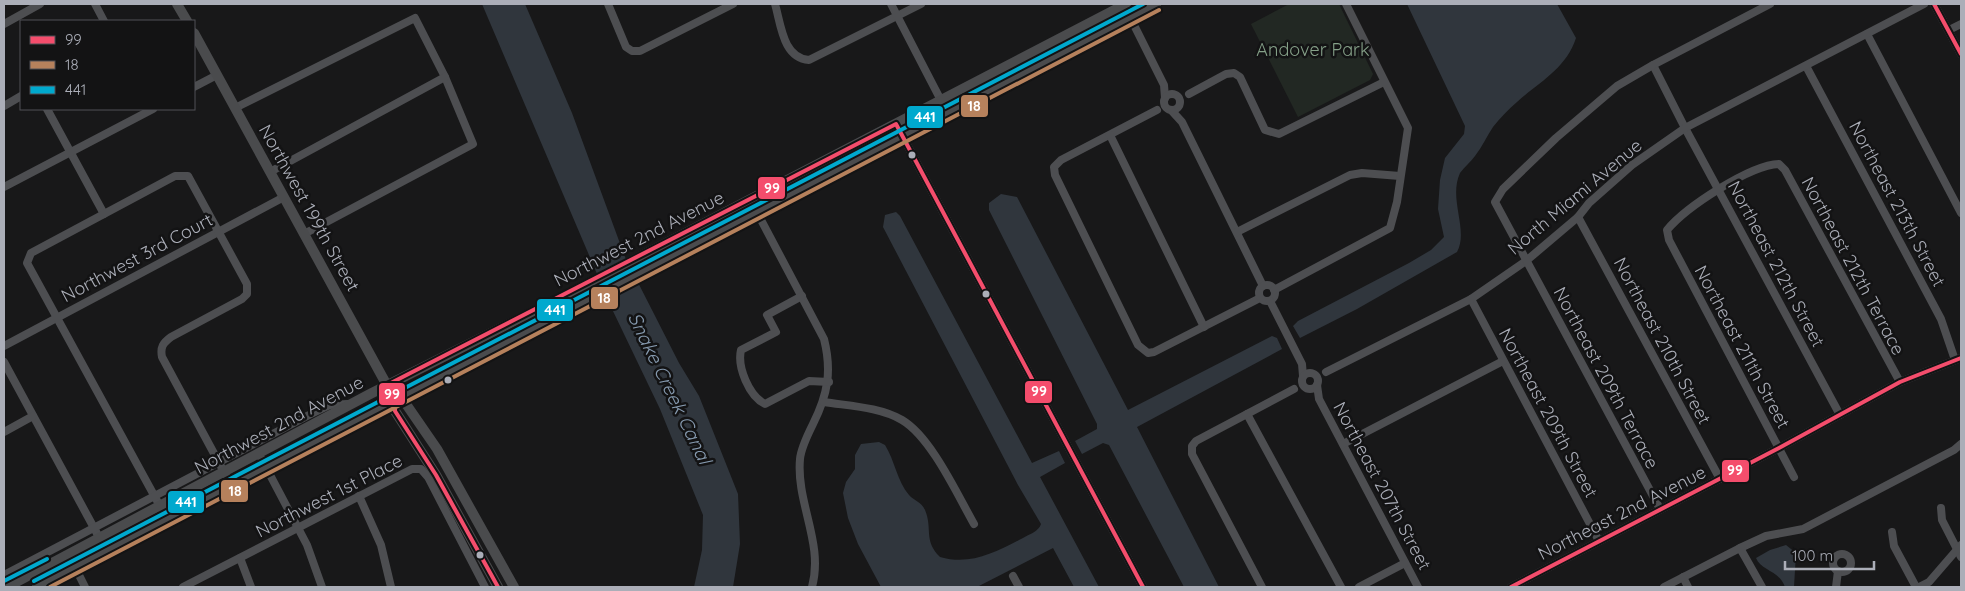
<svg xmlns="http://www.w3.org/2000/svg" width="1965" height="591" font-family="Quicksand,sans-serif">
<rect width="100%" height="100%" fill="#181819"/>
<!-- green -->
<polygon fill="#222823" points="1289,4 1339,4 1373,74 1370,80 1298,117 1251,24"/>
<!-- water -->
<g fill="#30363d">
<polygon points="482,4 525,4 572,113 625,257 679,363 699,396 738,494 740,544 733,587 694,587 702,550 703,515 660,409 612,309"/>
<path d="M1407 4H1557L1576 38C1566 69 1539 82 1517 102 1509 109 1500 118 1493 127 1487 136 1482 147 1475 156 1471 162 1464 167 1460 173 1448 199 1469 230 1457 252L1357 309 1300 338 1293 326 1298 321 1409 263 1431 250 1444 237 1438 209 1440 180 1445 158 1464 134 1465 126Z"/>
<polygon points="1001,194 1017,197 1128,410 1272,336 1277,338 1282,349 1137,427 1219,587 1184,587 1109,445 1103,443 1082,454 1075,441 1097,429 1097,424 989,210 989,203"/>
<path d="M896 212 900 216 1032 463 1059 451 1065 463 1040 477 1099 587H1074L1053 548 977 587H881L858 544 848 518 843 493 846 482 855 469V455L861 444 879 442 885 445C895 461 897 481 909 495 914 501 921 501 925 510 933 529 923 540 940 557 971 566 996 552 1023 538 1030 534 1039 531 1041 524L1018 485 883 227 885 215Z"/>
<path d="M1786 545 1796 553 1794 587H1785C1779 570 1761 571 1756 558L1770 550Z"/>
</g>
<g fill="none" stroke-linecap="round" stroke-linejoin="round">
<!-- minor -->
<g stroke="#4d4e51" stroke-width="8">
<polyline points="95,4 104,21"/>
<polyline points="608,4 626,47 632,51 640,51 733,4"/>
<path d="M775 4C781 25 783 58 809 60L921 4"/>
<polyline points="891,4 947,112"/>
<polyline points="1118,4 1130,17 1164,85 1165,98"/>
<polyline points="1934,4 1961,54"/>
<polyline points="4,24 40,4"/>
<polyline points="1949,30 1961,24"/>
<polyline points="1867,34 1961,213"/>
<polyline points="1653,65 1685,128 1840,415"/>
<polyline points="1806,66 1941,319 1955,360"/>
<polyline points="194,87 217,75"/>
<circle cx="1172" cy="102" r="8"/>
<polyline points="1189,94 1226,74 1234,73 1240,77 1265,130 1279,134 1384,82"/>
<polyline points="4,106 21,96"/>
<polyline points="235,108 415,18 445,77 473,144 304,234"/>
<polyline points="47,109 104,214"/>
<polyline points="1157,110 1061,160 1054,167 1055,175 1138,345 1148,353 1154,352 1260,298"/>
<polyline points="1171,110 1182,122 1263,286"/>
<polyline points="896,124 1143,587"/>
<polyline points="1110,135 1204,327"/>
<polyline points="270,172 445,77"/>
<polyline points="4,187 153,109"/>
<path d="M750 199 824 339C832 371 828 394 813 424 808 434 801 448 800 459 796 503 824 543 812 587"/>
<polyline points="1578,217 1720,479"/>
<polyline points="1237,232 1350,175 1362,173 1400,176"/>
<circle cx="1267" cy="293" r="8"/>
<polyline points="1274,290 1390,228 1397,202 1408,128 1346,4"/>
<path d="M802 296 767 315 776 332 741 350C737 367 749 396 765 404L809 381 829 382"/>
<polyline points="1471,299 1599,541"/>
<polyline points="1270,301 1302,364 1303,376"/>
<polyline points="4,346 284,197"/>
<polyline points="4,362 100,539"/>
<polyline points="1326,372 1471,299 1526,261 1578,217 1589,203 1632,165 1685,128 1924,4"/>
<circle cx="1310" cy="381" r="8"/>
<polyline points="1317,385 1319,399 1418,587"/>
<path d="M824 402C849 406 880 407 902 420 931 437 957 494 974 524"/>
<polyline points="1247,414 1341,587"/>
<polyline points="4,432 33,416"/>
<polyline points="1343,444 1503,361"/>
<polyline points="259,454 307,545 322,587"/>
<path d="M1794 477 1669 240 1667 230C1686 207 1750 165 1779 164L1785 170 1900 382"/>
<polyline points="359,496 381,545 391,587"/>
<polyline points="1941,508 1942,520 1961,557"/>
<polyline points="1660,509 1495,202 1503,189 1556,138 1617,86 1653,65 1770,4"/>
<path d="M167 519 27 263 31 253 175 176H188L247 284V294L242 299 171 337C163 343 160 347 162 357L231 485"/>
<polyline points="1892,532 1894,546 1916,587"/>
<polyline points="1740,548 1766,536 1803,529 1954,450 1961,444"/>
<circle cx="1842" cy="563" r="9"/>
<polyline points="69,555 85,587"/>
<polyline points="240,558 251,587"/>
<polyline points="4,575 309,415 330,405 348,404"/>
<polyline points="1013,576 1019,587"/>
<polyline points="1683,577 1688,587"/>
<polyline points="183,587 412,469 421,469 428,477 485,587"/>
<polyline points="1262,587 1192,454 1192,446 1196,441 1294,389"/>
<polyline points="1359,587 1405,563"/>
<polyline points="1511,587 1779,448 1900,382 1961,358"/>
<polyline points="1664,587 1740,548 1762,587"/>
<polyline points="1836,587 1838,571"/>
<polyline points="1919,587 1929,582 1961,545"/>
</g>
<!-- major -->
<g stroke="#4a4b4d" stroke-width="10">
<polyline points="177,4 187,21"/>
<polyline points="194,33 395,400 395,411 436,475 498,587"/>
<polyline points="395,400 406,404 437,449 514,587"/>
<polyline points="7,587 370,394 568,294 1126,4"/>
<polyline points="37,587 1156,4"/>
</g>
<!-- bus-1 casing -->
<g stroke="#131314" stroke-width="8">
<g id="bus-1">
<polyline points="1934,4 1961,54"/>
<polyline points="498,587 436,475 395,411 395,400 387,385 896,124 1143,587"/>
<polyline points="1511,587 1779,448 1900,382 1961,358"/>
</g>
</g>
<!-- bus-2 casing -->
<g stroke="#131314" stroke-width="8">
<polyline id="bus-2" points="50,587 1159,10"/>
</g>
<!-- bus-3 casing -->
<g stroke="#131314" stroke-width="8">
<g id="bus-3">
<polyline points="4,581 47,559"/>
<polyline points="34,581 1143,4"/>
</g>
</g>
<!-- bus-1 -->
<use href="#bus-1" stroke="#f44d6c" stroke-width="4"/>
<!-- bus-2 -->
<use href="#bus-2" stroke="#b6815c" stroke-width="4"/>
<!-- bus-3 -->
<use href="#bus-3" stroke="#00a9ce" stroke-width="4"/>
</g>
<!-- markers -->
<g fill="#abaeb8" stroke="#131314" stroke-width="2">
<circle cx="912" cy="155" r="4.5"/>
<circle cx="986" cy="294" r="4.5"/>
<circle cx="448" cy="380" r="4.5"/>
<circle cx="480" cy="555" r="4.5"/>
</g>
<g text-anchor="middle" stroke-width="5" stroke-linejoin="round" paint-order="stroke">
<!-- park labels -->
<g font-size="18" fill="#85a088" stroke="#131314">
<text x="1313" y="56">Andover Park</text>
</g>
<!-- street labels -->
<g font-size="18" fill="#abaeb8" stroke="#131314">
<text transform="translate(1575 197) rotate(-40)" y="6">North Miami Avenue</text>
<text transform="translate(1897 204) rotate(62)" y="6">Northeast 213th Street</text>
<text transform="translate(309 208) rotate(61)" y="6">Northwest 199th Street</text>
<text transform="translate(639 239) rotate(-27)" y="6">Northwest 2nd Avenue</text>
<text transform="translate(137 258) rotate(-28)" y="6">Northwest 3rd Court</text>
<text transform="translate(1776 264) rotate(62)" y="6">Northeast 212th Street</text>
<text transform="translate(1853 266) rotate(62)" y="6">Northeast 212th Terrace</text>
<text transform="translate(1662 341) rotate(62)" y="6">Northeast 210th Street</text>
<text transform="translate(1742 347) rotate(62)" y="6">Northeast 211th Street</text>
<text transform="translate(1606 378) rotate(62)" y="6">Northeast 209th Terrace</text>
<text transform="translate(1548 413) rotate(62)" y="6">Northeast 209th Street</text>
<text transform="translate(279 425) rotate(-28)" y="6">Northwest 2nd Avenue</text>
<text transform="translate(1382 486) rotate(62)" y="6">Northeast 207th Street</text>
<text transform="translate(329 496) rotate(-27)" y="6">Northwest 1st Place</text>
<text transform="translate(1622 513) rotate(-27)" y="6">Northeast 2nd Avenue</text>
</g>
<!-- water labels -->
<g font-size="19" font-style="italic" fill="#869aaf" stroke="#131314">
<text transform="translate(670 388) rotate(64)" y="7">Snake Creek Canal</text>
</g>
</g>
<g stroke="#131314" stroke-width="2">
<rect x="960" y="94" width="29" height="24" rx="5" fill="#b6815c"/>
<rect x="906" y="105" width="38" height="24" rx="5" fill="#00a9ce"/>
<rect x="757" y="176" width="29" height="24" rx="5" fill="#f44d6c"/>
<rect x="590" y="286" width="29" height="24" rx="5" fill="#b6815c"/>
<rect x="536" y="298" width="38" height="24" rx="5" fill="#00a9ce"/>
<rect x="1024" y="380" width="29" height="24" rx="5" fill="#f44d6c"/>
<rect x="378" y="382" width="28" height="24" rx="5" fill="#f44d6c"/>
<rect x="1721" y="459" width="29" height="24" rx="5" fill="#f44d6c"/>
<rect x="220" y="479" width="29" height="24" rx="5" fill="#b6815c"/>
<rect x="167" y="490" width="38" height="24" rx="5" fill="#00a9ce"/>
</g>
<g font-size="14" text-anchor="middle" font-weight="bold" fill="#fff">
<text x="974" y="111">18</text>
<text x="925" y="122">441</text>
<text x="772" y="193">99</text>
<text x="604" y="303">18</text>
<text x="555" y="315">441</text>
<text x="1039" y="396">99</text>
<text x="392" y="399">99</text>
<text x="1735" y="475">99</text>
<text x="235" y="496">18</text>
<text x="186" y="507">441</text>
</g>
<!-- border -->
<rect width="1965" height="591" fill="none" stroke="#abaeb8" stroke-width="10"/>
<!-- legend -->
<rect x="20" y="20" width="175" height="90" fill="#131314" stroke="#505156"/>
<rect x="30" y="36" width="25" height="8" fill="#f44d6c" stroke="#505156"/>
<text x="65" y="45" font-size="15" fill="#abaeb8">99</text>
<rect x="30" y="61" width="25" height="8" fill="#b6815c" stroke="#505156"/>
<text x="65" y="70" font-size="15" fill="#abaeb8">18</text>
<rect x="30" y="86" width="25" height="8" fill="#00a9ce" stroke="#505156"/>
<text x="65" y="95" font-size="15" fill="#abaeb8">441</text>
<!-- scale -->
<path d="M1785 561v8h89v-8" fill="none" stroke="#abaeb8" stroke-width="2.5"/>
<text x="1792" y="561" font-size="15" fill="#abaeb8" stroke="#131314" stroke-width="4" paint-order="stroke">100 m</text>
</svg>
